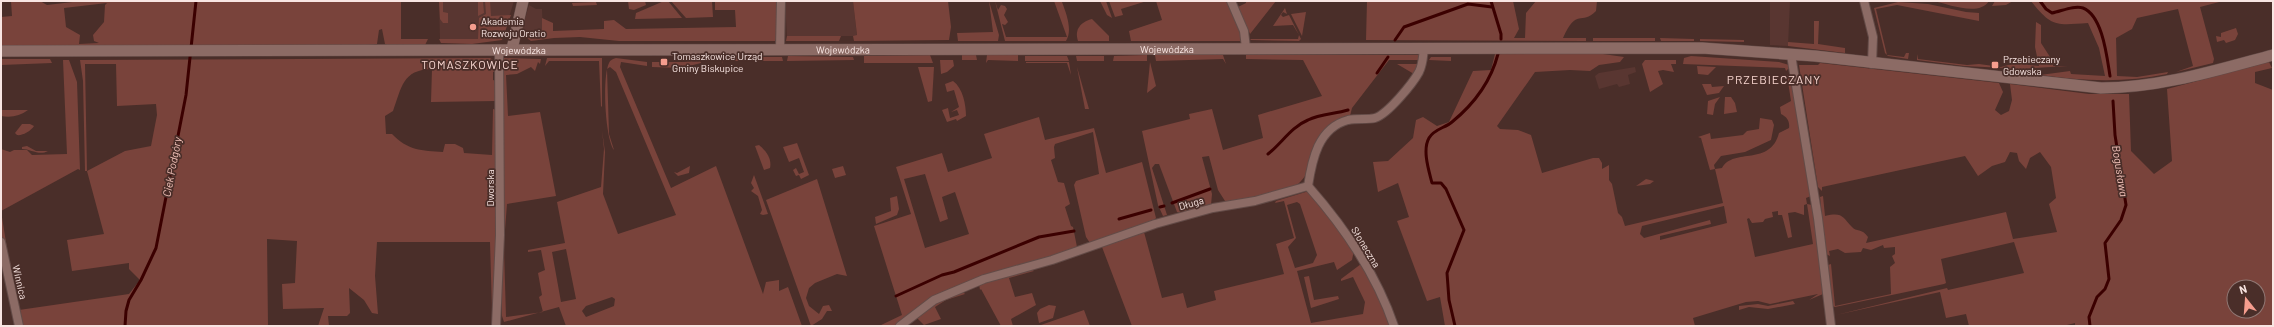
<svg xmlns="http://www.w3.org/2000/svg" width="2274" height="327" font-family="Barlow,sans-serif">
<rect width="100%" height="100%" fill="#4a2e29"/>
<!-- built -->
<g fill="#593631">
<polygon points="439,1 514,1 502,40 440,39"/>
<polygon points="785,1 853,1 857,36 787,36"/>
<polygon points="1770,1 1790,1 1788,46 1770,45"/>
<polygon points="529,5 536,9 542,9 543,36 528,35 522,29"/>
<polygon points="1635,67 1636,72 1628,75 1630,84 1619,87 1617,84 1599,89 1595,76 1599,73"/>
</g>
<!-- green -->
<g fill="#79433b" fill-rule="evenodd">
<path d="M11 1H40L47 5 81 1H401V39H428L425 45H387L385 44 382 29 379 30 377 44 368 45 1 47V17L12 16ZM107 3 105 5 104 22 93 35 94 41 99 43 79 44 80 35 66 27 64 8Z"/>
<polygon points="439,1 443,1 443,12 448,13 448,23 443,23 440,19"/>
<polygon points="478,1 483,1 484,13 478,16"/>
<polygon points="485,1 490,1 491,16 511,15 502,40 472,44 441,43 439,39 478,39 479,18 486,14"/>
<polygon points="628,1 645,1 646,5 634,10 629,9"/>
<polygon points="664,1 668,1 682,18 635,19 636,13"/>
<polygon points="671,1 712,1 713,17 686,18"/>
<polygon points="715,1 779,1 778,35 775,41 619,41 580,37 554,38 531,41 524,36 522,29 528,35 542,36 542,18 553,23 553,31 604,29 604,21 614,20 626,29 736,27 735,10 715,10"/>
<polygon points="853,1 948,1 951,27 949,40 854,41 853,36 857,35"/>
<polygon points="989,1 999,35 998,41 958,41 957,33 993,32"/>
<path d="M995 1 998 10 1001 5 1005 6 1007 9 1004 15 1008 22 1005 25 1002 24 1006 37H1067L1054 1H1064L1062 2C1066 13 1073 30 1066 41H1005Z"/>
<polygon points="1100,1 1106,1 1112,18 1107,15"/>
<polygon points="1109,1 1147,1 1121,9 1123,15 1115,17"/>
<path d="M1156 1H1226C1233 17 1240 23 1241 41H1131L1129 31 1162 20Z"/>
<polygon points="1246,1 1276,1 1250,34 1238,7 1246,3"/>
<path d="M1367 1H1513L1519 29 1514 38H1525L1526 13 1536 1H1597L1596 11C1581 26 1577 7 1563 38H1586V41L1366 40Z"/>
<path d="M1934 1H1989C1979 17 1948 4 1934 1Z"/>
<polygon points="1995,1 2013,1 2006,5 1992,6"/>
<path d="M2031 1H2223L2200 7 2214 59 2213 63 2176 72 2193 66 2178 9 2137 18 2132 29 2116 38 2117 76 2137 77 2168 72 2167 74C2125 83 2082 81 2040 75L2070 71 2071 74 2105 76 2099 48 2088 23C2057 25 2052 28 2031 1Z"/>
<polygon points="596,2 597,5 573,6 572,3"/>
<polygon points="1898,2 1928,4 1966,12 1979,13 1979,21 1897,5 1876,9 1887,55 1904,57 1906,53 1909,53 1908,59 1888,56 1885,53 1874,8"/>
<polygon points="1285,8 1287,14 1283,12 1281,15 1283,17 1289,15 1301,39 1299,41 1251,40 1250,39 1298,39 1299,35 1293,25 1273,26"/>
<polygon points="1306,12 1302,36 1291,14"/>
<path d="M1092 19 1109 36V41H1078C1074 29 1081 22 1092 19Z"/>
<polygon points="1814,21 1819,21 1818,44 1845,48 1845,53 1788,46 1788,42 1814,44"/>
<polygon points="2036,22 2041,25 2041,43 2054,63 2053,66 2068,66 2034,68 2022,72 2005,68 1964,66 1917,60 1917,54 1918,59 1967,65 1979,64 2001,67 2015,63 2039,66 2035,47"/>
<polygon points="2236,28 2238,34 2235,40 2226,43 2224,40 2217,42 2216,36 2221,37 2221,33"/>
<polygon points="787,36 841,36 839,41 786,41"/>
<rect x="1593" y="38" width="62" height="3"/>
<polygon points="1660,38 1694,39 1694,41 1661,41"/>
<polygon points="1700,39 1744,40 1744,42 1700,41"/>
<path d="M1495 54H1603L1624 57 1620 62 1599 65 1590 71 1570 70 1535 72 1497 126 1500 129 1518 130 1531 135 1542 173 1593 158H1599L1602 163V169L1609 165V180L1612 184 1618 213 1622 217 1625 226 1723 203 1715 169 1710 170 1701 138 1698 137 1710 133 1711 139 1743 135 1747 131 1759 129 1760 118 1772 120 1774 125 1771 140 1745 152 1721 156 1714 165 1715 169 1722 168C1734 147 1770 167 1779 133L1789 128C1790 121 1787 117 1781 114L1780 107 1791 101 1787 75H1790L1811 196 1806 198 1807 204 1812 205 1823 294 1809 300 1818 294 1770 304 1758 301 1746 302 1693 318 1695 326H1445L1440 297 1427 301 1397 221 1409 217 1398 183 1378 192 1373 162 1388 161 1413 138 1416 120 1423 117 1437 126 1449 122 1473 71 1491 70ZM1807 204 1813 244 1755 257 1747 219 1749 218 1752 223 1763 222 1765 219 1773 217 1772 212 1778 211V215H1782L1788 238 1792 237 1788 213 1795 212 1804 215V205ZM1724 206 1727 223 1660 240V236L1711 224 1710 220 1644 238 1640 234 1642 226 1646 225Z"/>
<polygon points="930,55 933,63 864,63 864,56"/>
<polygon points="962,55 976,55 977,60 962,60"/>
<polygon points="987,55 1018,55 1018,61 988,60 986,63"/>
<polygon points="1147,55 1147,61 1113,61 1114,56"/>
<polygon points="1155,55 1223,55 1226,64 1223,59 1156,61"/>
<path d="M1246 55H1420L1419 60H1389L1352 108 1350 116C1344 120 1335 123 1331 128 1315 147 1313 179 1289 190L1230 202 1225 201 1218 190 1209 156 1202 157 1212 194 1211 205 1183 213 1177 212 1159 164H1155L1152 168 1167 215 1163 216 1158 205 1142 131 1190 119 1189 114 1212 109 1223 150 1263 138 1258 115 1322 96 1303 60 1246 59Z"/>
<polygon points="725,56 747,56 747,61 723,61 723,64 722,59"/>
<polygon points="788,56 853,57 854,60 787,61"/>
<polygon points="1025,56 1067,56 1069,61 1025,61"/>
<polygon points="1076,56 1104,56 1104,61 1077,61"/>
<polygon points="1691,56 1779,62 1789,65 1789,68 1786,71 1785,68 1683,64 1684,58"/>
<polygon points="755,57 782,57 783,61 755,61"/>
<polygon points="1431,57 1451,57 1451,61 1429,60"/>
<path d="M490 58 495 61 496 71 493 72V80L496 81V101L431 102 432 69C402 70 402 87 393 111L385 116 386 134H392C407 150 422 151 443 152L445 144H455L463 148 464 153 492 155 493 109 497 110 495 242 496 261 494 309 492 310 490 242H377L375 276 378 314 372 313 364 300 349 288 350 313 347 316H328L329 326H318L324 308 283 309 282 284 295 283 297 241 267 239 268 326H22L19 310 129 294 140 280 129 269V263L72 271 67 240 104 234 87 171H85L83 81 80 60ZM85 64H116L117 106 156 104 157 115 151 146 125 151 87 171Z"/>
<polygon points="504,58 541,59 540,64 538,62 535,71 531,67 517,74 506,75 508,116 540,112 556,196 507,204 504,243 503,242"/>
<polygon points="547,58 602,58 602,106 601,107 599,61 549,61 545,66"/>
<path d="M616 58 647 62V66L621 62 620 67 671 188 716 166 763 294 766 282 779 280V291L788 287 802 326H566L559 307 504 322 502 316V251L504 249 506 317 543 312 539 297 542 295 538 273 545 270 541 250 528 252V250L565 243 557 202 601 187 604 149 602 130 605 152 603 194 618 234 676 215 616 72 610 67 607 69 609 134 614 150C605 138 602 77 609 63 610 60 613 59 616 58ZM566 249 576 299 561 302 552 252ZM612 297 615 299 614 306 586 317 582 311 586 306Z"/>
<polygon points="699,58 701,63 681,68 652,67 652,62 684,62"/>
<polygon points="1,59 50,59 52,63 1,65"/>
<polygon points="63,60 69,60 77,82 80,170 78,169 1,211 1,149 10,152 14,150 27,150 32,155 67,154"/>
<polygon points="940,60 953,60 954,66 947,72 941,74"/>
<polygon points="1645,60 1676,60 1676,64 1671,64 1674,72 1663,70 1658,71 1663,84 1650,92 1642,64"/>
<polygon points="1026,62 1069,62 1071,75 1067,63 1026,63"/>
<polygon points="1150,62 1156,86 1147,93"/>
<path d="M2269 62 2272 68 2255 72V83L2273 90V326H2075V323L2063 326H1969L1966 314 1946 318 1940 292 1836 315 1947 288 1948 290 2024 273 2014 242 1941 259 1946 283 1944 284 1835 307 1832 306 1828 265 1831 264 1835 306 1891 294 1890 267 1895 263 1892 256 1895 254V247L1884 248 1883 245 1871 250 1863 248 1861 252 1845 253 1838 249 1829 251 1830 256 1826 254 1820 197 1823 196 1825 216C1843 212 1842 217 1852 227 1856 232 1862 228 1868 237L1866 243 2006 212 2013 239 2057 232 2049 204 2056 198 2051 167 2040 152 2030 158 2026 169 2019 161 2017 153 2010 152 2005 162 1992 166 1978 176 1965 156 1822 187V191L1818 187 1799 65H1818L1820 63 1999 83 2003 92 1995 110 2001 115 2009 111 2012 100 2010 84 2089 94H2129L2131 151 2154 174 2172 161 2167 89ZM2234 287H2258V311H2234Z"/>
<polygon points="1397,64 1418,64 1414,74"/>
<polygon points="1697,66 1716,67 1708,75 1698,74"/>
<polygon points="918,67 934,67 932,101 928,102"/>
<polygon points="1077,67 1089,109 1085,109"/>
<path d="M953 81C963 88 966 105 966 116L957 121 956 119 947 122 942 110 948 108 950 118 959 115 957 110 951 112 959 107 954 90 947 92 945 84Z"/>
<polygon points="1702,84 1711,84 1712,87 1724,86 1719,93 1707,95"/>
<polygon points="1720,97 1715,104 1713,115 1707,114 1708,101"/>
<polygon points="1725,97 1731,97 1735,103 1737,112 1724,114"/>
<path d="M1 110H28C20 116 11 118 1 116Z"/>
<path d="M1039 117 1045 140 1094 128 1106 173 1142 162 1156 218 1152 223 1090 243 1086 237 1074 185 1076 181 1099 174 1093 132 1055 144 1054 147 1055 158 1051 160 1058 182 1064 183 1070 204 1065 207 1071 226 1073 227 1077 247 1073 251 963 284 937 295 896 326H879L902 315 874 226 911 214 896 167 942 153 948 172 992 158 984 134ZM925 174 940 222 948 219 942 197 955 192 969 234 925 248 904 179Z"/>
<path d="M22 124H30L34 126C31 131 22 136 17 135L15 133Z"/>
<polygon points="797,143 809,175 801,179 799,175 796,176 793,170 796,168 799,174 804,172 799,158 789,162 783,147"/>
<path d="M759 145C766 151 772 158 770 168L764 170 755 146Z"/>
<path d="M27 146 36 151H48C39 156 31 149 22 149V147Z"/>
<polygon points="690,166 689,173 678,176 674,172 677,173"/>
<polygon points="843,166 846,175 835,178 832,169"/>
<polygon points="754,175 768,214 763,215 760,214 762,210 758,196 751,191 754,188 751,183"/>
<polygon points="817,179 847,276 837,274 815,283 809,288 806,298 809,306 819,314 823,306 829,305 832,311 827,311 822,319 811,326 766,200"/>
<polygon points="1646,179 1654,181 1650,184 1636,186"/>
<path d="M1309 191 1354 250 1352 260 1337 270 1334 262 1297 271 1311 323 1363 314 1365 302 1353 277 1341 281V279L1361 264 1378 294 1390 326H1132L1102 247 1144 232 1162 298 1183 293 1187 308 1216 300 1214 291 1284 274 1276 244 1294 238 1284 201 1275 203 1276 201ZM1297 202 1300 204 1317 255 1313 263 1295 268 1288 247 1296 238 1287 205Z"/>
<polygon points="897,196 899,209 897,215 876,224 875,217 891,211 890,198"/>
<path d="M1 211 9 261 12 266C0 254 1 227 1 211Z"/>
<polygon points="1031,269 1034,271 1009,278 1015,297 1032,293 1036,305 1011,319 1013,326 1001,326 981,289 980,290 979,284"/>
<polygon points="1309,276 1314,300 1338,296 1339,299 1311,308 1304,277"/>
<polygon points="961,290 965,294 946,300 935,307 941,319 924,325 917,318 922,310"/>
<polygon points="1793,301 1795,304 1768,309 1749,307 1739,310 1739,306 1758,304 1768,306"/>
<polygon points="1049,305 1056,306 1053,318 1039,323 1037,313 1040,309"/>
<polygon points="1084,310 1090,326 1038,326"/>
</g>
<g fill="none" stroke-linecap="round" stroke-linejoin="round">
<!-- stream -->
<g stroke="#3b0000" stroke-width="3">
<polyline points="1491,1 1501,34 1501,39"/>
<path d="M2040 1 2046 9 2052 13C2062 11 2074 5 2083 8 2103 16 2107 58 2110 76"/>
<polyline points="1395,40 1404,27 1468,4 1492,7"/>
<polyline points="1377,73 1388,57"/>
<path d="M1268 154C1282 143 1291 127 1308 120 1320 114 1335 114 1348 110"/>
<polyline points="1172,203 1210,189"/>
<polyline points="1160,207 1164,206"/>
<polyline points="1119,219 1151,210"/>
<polyline points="896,296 942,275 954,272 1039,237 1074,231"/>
<polyline points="125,326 126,311 129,300 141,280 156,248 186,95 196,1"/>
<path d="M1455 326 1449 300 1447 273 1464 230 1446 189 1441 183H1432C1429 171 1422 150 1429 138 1434 129 1445 128 1452 122 1474 104 1491 81 1498 54"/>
<polyline points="2090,326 2089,317 2097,297 2105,289 2109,279 2105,243 2121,220 2126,205 2115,135 2113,101"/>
</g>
<!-- street casing -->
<g stroke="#634b47" stroke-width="10">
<g id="street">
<polyline points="1231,1 1244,31 1246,48"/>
<polyline points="1864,1 1873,37 1872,64"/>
<polyline points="780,48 781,1"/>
<polyline points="1791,55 1818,218 1831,326"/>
<path d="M1308 186C1312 160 1318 128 1348 120 1357 118 1367 120 1375 118 1388 114 1413 83 1419 72 1423 64 1423 56 1424 48"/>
<path d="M1308 186C1345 228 1376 273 1394 326"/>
<polyline points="1,242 19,326"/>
<polyline points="496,326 500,235 499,49"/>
<polyline points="900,326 934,300 984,279 1052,260 1155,224 1213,208 1255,201 1308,186"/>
</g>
</g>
<!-- secondary casing -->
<g stroke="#634b47" stroke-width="12">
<g id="secondary">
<polyline points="512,49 523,1"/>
<path id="s1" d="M1 51 1702 48 1815 56 2101 88C2160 88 2217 70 2273 55"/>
</g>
</g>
<!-- street -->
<use href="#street" stroke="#8c6b65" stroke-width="8"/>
<!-- secondary -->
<use href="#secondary" stroke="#8c6b65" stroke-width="11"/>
</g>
<!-- markers -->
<g fill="#f59d8e" stroke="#4a2e29" stroke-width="1.5">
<circle cx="473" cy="27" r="4"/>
<rect x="660" y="58" width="8" height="8" rx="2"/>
<rect x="1991" y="61" width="8" height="8" rx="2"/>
</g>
<g text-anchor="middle" stroke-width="3.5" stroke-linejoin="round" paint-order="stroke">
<!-- poi labels -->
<g font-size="10" fill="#f8e5e2" stroke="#4a2e29" text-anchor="start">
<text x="481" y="25">Akademia<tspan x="481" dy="12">Rozwoju Oratio</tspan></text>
<text x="672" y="60">Tomaszkowice Urząd<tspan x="672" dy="12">Gminy Biskupice</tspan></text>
<text x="2003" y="63">Przebieczany<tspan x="2003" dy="12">Gdowska</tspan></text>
</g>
<!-- street labels -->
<g font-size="10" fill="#f8e5e2" stroke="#4a2e29">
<text dy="4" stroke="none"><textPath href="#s1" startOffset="1166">Wojewódzka</textPath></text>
<text dy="4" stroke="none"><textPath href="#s1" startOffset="518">Wojewódzka</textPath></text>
<text dy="4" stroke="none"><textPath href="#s1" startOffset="842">Wojewódzka</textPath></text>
<text transform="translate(490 188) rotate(-90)" y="4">Dworska</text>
<text transform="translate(1191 203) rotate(-16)" y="4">Długa</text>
<text transform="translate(1366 247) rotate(59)" y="4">Słoneczna</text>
<text transform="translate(20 282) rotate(77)" y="4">Winnica</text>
</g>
<!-- water labels -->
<g font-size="11" font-style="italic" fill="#f5c4bb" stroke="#4a2e29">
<text transform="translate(172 167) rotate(-79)" y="4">Ciek Podgóry</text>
<text transform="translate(2120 171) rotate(81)" y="4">Bogusława</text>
</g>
<!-- quarter labels -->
<g font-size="12" letter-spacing="1" fill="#f6d4ce" stroke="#4a2e29">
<text x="470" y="69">TOMASZKOWICE</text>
<text x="1774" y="84">PRZEBIECZANY</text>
</g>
</g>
<!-- border -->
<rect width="2274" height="327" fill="none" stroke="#f8e5e2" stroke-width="4"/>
<!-- north arrow -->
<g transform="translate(2246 299) rotate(343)"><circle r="19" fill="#4a2e29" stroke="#907773"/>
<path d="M0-3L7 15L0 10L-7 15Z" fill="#f59d8e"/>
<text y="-6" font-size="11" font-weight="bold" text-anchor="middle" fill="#f8e5e2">N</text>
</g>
</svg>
